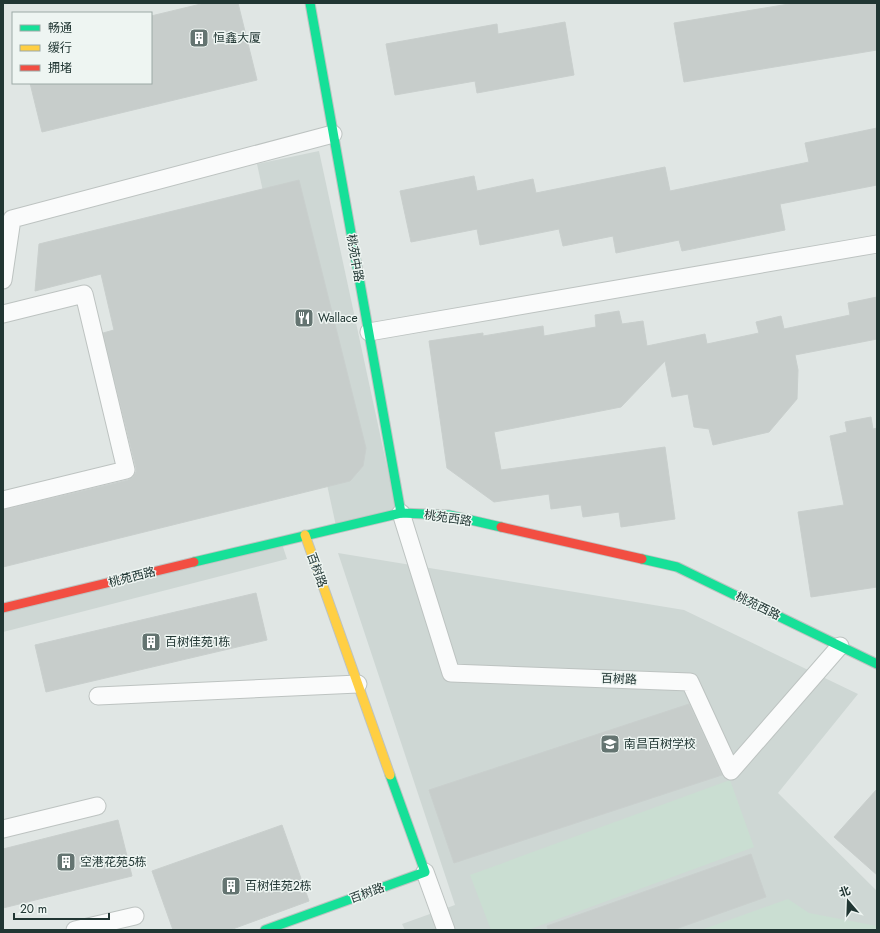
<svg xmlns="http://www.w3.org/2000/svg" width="880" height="933" font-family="Jost,'Noto Sans SC',sans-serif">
<rect width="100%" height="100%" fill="#e0e6e4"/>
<!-- built -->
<g fill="#ced7d4">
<polygon points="319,151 397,513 336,526 257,164"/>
<polygon points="282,544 287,559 3,632 3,611"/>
<polygon points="338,553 684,610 858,694 778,793 877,891 877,930 405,930 402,924 455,905"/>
</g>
<!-- green -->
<g fill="#caded2">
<polygon points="730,780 754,847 528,930 491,930 470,875"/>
<polygon points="788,899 809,913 877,926 877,930 701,930"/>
</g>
<!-- building -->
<g fill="#c7cdcb" stroke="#c9cfcd">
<polygon points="205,3 238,3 257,80 42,132 30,83 151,83 151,16"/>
<polygon points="795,3 877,3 877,50 684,82 674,23"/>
<polygon points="565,22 574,75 477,93 475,81 395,95 386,44 497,24 498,34"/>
<polygon points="877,128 877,185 780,204 785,230 682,251 679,240 616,253 613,236 563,246 559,229 480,245 477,229 411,242 400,191 474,176 477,191 533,179 536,193 665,167 670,191 809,162 805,143"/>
<polygon points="299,180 366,448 363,466 350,481 3,567 3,510 128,480 133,477 136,472 136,468 103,333 114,330 101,274 35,291 39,244"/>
<polygon points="877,297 877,339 795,355 798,370 797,399 769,432 713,445 709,429 694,427 688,394 672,397 665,361 621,407 494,432 501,470 665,447 675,519 621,527 619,512 583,517 581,505 551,509 549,494 494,502 447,468 429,341 483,333 483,336 543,326 544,336 596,327 595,315 619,311 622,324 643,321 647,346 705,334 707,344 759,333 756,322 781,316 784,329 850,315 848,303"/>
<polygon points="871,417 873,429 877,428 877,587 811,597 798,512 844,505 830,436 847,432 845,422"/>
<polygon points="256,593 267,640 46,692 35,645"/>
<polygon points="689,704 722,775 454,863 429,790"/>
<polygon points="877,789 877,875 834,837"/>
<polygon points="118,820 132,876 3,908 3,849"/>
<polygon points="282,825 309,901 230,930 173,930 152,871"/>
<polygon points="751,854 766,897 673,930 548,930 547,926"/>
</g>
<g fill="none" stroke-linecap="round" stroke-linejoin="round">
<!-- lane casing -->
<g stroke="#bdc3c1" stroke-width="19">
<g id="lane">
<polyline points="3,280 12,219 333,134"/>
<polyline points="3,314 84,294 126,470 3,500"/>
<polyline points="369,332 877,244"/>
<polyline points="401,513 451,673 690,682 731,771 840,646"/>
<polyline points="98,696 358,684"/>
<polyline points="3,829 97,806"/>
<polyline points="425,872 446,930"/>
<polyline points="75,930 135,916"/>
</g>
</g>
<!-- fast casing -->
<g stroke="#bdc3c1" stroke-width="11">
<g id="fast">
<polyline points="310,3 401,513"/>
<polyline points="642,559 677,567 877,664"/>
<polyline points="194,562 401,513 449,515 501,527"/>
<polyline points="265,930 425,872 390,775"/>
</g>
</g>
<!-- slow casing -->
<g stroke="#bdc3c1" stroke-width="11">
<polyline id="slow" points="305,535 390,775"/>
</g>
<!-- jam casing -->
<g stroke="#bdc3c1" stroke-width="11">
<g id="jam">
<polyline points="501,527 642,559"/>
<polyline points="3,608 194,562"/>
</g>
</g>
<!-- lane -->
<use href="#lane" stroke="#fafbfb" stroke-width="17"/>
<!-- fast -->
<use href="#fast" stroke="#16e098" stroke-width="9"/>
<!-- slow -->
<use href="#slow" stroke="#ffcf43" stroke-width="9"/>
<!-- jam -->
<use href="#jam" stroke="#f24e42" stroke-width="9"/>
</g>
<!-- icons -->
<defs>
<g id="building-square" transform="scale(1)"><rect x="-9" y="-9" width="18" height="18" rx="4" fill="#647471" stroke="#eef5f2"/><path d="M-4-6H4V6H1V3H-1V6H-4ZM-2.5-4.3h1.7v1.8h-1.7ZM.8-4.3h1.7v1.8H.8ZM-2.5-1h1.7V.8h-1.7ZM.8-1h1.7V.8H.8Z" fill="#fff"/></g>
<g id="restaurant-square" transform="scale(1)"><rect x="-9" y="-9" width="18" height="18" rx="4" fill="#647471" stroke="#eef5f2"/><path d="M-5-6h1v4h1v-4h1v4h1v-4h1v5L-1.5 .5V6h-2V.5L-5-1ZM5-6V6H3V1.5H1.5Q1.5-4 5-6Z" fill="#fff"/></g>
<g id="school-square" transform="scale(1)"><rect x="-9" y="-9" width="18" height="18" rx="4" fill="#647471" stroke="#eef5f2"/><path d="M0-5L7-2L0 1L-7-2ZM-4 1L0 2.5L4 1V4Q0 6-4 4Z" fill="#fff"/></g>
</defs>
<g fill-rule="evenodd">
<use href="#building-square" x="199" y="38"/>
<use href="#restaurant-square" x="304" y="318"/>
<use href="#building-square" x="151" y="642"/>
<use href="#school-square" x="610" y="744"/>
<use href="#building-square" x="66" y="862"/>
<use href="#building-square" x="231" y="886"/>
</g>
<g text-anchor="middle" stroke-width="3" stroke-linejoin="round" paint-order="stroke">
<!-- poi labels -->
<g font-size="12" fill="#213633" stroke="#eef5f2" text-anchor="start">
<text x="213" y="42">恒鑫大厦</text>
<text x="318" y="322">Wallace</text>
<text x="165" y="646">百树佳苑1栋</text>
<text x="624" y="748">南昌百树学校</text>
<text x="80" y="866">空港花苑5栋</text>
<text x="245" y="890">百树佳苑2栋</text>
</g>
<!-- street labels -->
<g font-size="12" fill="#213633" stroke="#eef5f2">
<text transform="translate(355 258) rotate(80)" y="4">桃苑中路</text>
<text transform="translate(448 518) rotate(8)" y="4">桃苑西路</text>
<text transform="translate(317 570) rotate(70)" y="4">百树路</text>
<text transform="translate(132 577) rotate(-14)" y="4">桃苑西路</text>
<text transform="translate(758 606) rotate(26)" y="4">桃苑西路</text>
<text transform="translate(619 679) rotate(2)" y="4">百树路</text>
<text transform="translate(367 893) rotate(-20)" y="4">百树路</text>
</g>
</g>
<!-- border -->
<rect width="880" height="933" fill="none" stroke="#213633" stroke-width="8"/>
<!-- legend -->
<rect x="12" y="12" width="140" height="72" fill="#eef5f2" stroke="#9ca9a6"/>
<rect x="20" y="25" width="20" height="6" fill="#16e098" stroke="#9ca9a6"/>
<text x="48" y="32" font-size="12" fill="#213633">畅通</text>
<rect x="20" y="45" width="20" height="6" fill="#ffcf43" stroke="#9ca9a6"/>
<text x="48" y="52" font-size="12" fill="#213633">缓行</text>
<rect x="20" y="65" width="20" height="6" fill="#f24e42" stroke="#9ca9a6"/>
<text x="48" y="72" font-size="12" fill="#213633">拥堵</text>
<!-- north arrow -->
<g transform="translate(848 901) rotate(341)" stroke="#eef5f2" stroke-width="3" paint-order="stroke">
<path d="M0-3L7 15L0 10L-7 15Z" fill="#213633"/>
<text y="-6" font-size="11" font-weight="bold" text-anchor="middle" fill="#213633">北</text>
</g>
<!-- scale -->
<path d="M14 913v6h95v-6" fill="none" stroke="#213633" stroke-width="2"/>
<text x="20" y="913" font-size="12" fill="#213633" stroke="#eef5f2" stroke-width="3" paint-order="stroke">20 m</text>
</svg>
